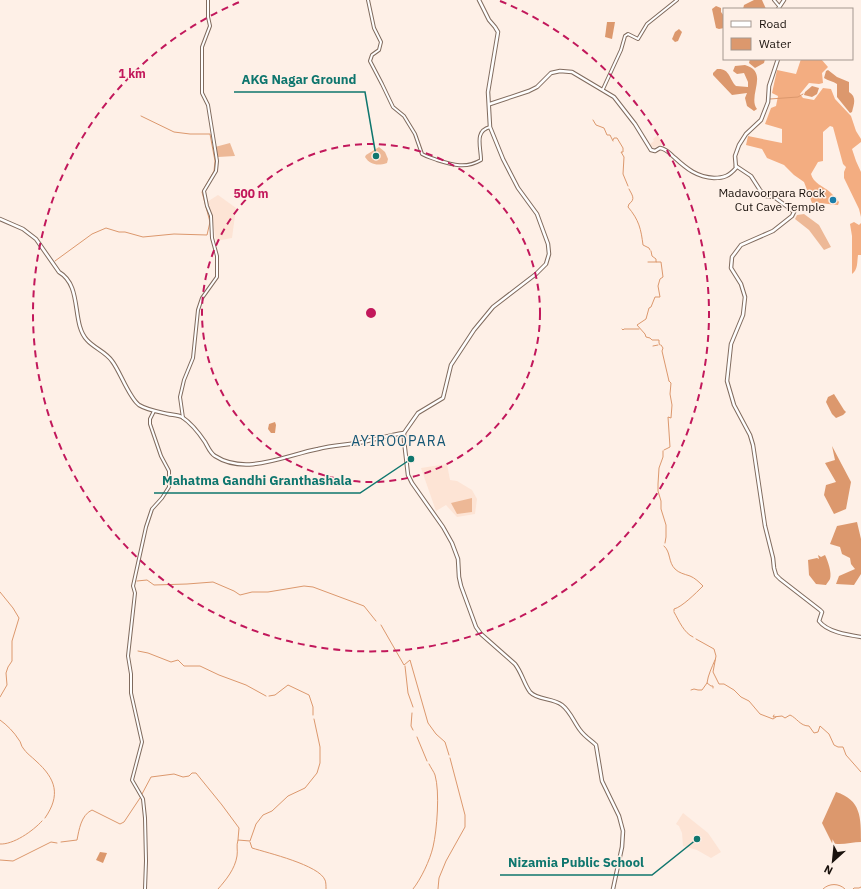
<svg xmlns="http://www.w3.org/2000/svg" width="861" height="889" font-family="'IBM Plex Sans',sans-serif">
<rect width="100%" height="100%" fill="#fef0e7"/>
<!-- built -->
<g fill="#fde4d5">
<polygon points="658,135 663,144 653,148 650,144 654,141 653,139"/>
<polygon points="218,195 236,208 232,238 216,241 212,216 207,202"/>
<polygon points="447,464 450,480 457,481 472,490 477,499 475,514 457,517 446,505 436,511 421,468"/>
<polygon points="683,813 708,833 721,852 711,858 697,850 683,846 682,833 679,826 676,824"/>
</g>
<!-- green -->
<g fill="#edb896">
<polygon points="230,143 235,156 218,157 215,147"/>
<path d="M379 147 385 152 388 159 387 163C378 166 370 165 365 157L366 155Z"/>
<polygon points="804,214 819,225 831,247 824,250 809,230 795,219 797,215"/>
<polygon points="472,498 472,512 457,514 451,503"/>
</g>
<!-- forest -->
<g fill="#f3ad81">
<path d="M801 59H821L828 67 822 73 823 83 819 84 809 83 800 94 803 98 814 100 823 88 831 89 835 99 851 116 856 131 861 139V142L852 149 856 161 861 172V217L859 209 844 178V172L846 167 843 164 833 127 830 126 823 132V161L818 162 811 174C813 183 823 186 830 192 833 195 836 198 839 202L838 205C829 205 819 202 812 203L804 182 794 175 784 165 767 158 762 149 746 145 748 136 782 143V129L765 124 771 108 776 106 778 96 772 93 777 70 796 74Z"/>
<path d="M854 222 859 225 861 223V255H858C857 262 858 270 852 274V236L850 224Z"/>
</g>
<!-- water -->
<g fill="#dc986d">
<polygon points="754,0 762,0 766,9 743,9 744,5"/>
<polygon points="716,6 721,8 721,12 724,16 724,28 719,29 716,28 712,9"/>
<polygon points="607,22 615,22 612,39 605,37"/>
<polygon points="679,29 682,32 678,41 675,42 672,39 675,32"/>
<polygon points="750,59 765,59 764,63 755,68 749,63"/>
<path d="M745 65C770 72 747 96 757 109L754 111 747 106 745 98 747 93 732 95 713 75V73L717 69C730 68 729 79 736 86L748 87V82L744 73 737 74 733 71 735 66Z"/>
<path d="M828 70 837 77 849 82V92C857 97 854 104 852 112L850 113 837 97V84C833 81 828 81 824 78L826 71Z"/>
<polygon points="812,86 819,88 817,94 812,97 804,95 805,92"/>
<polygon points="834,394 844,410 846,412 843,415 836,418 832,414 826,402 828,397"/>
<polygon points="275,422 276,425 275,433 271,433 268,429 269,424"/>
<polygon points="832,446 851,482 846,509 834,514 824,495 826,485 836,482 825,463 835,460"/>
<polygon points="857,522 861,539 861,574 854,585 836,584 839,576 855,569 851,564 850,558 842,554 840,547 830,544 837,526"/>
<path d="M818 555 821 557 825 555C828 561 832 573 830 579 829 581 827 583 826 585L816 584 809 575 808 560 817 558 819 559Z"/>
<path d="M836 792C861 800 861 817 861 842 852 842 840 846 832 843L822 823Z"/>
<polygon points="100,852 107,853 103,863 96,860"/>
</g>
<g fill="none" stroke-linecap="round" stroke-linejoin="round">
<!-- stream -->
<g stroke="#dc986d" stroke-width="1">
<polyline points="770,99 798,97 803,94"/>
<polyline points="593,120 596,125 604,128 607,135 610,135 613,141"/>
<polyline points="613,140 614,138 617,138 623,148 623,152 621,152 624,157 623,174 628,186"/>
<path d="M629 189C632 195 636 199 629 204L628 207C639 220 641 229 643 245L649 248 650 250"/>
<polyline points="651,251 652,256 656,259 656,262 661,262 663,277 660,279 658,286 660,297 655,297 651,307 649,308 646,319 637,325 645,334 646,337 650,338 652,340 659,340 659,343 660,345"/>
<polyline points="55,261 92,234 106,228 119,232 125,232 143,237 174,234 207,235 210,222 202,192 214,171 215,161 210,134 190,134 174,132 141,116"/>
<polyline points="648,262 656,262"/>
<polyline points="622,329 623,330 624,329 639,329"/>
<polyline points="661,345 663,348 662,351 669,381"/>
<polyline points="653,346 658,345"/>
<polyline points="664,450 670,447 668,417 671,418 672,405 670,394 671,383 669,381"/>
<polyline points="663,451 663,457 659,468 658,484 658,491 661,501 661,509 666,525 666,537 665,543"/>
<path d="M664 546C671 552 668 562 675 569 679 573 684 574 690 576 695 578 699 582 703 586 696 593 682 607 674 609V611"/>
<polyline points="137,581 147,580 154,585 187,584 213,582 234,591 240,595 252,592 268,592 304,586 313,587 364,606 376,621"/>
<polyline points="0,592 13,608 19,618 12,641 12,661 8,667 6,673 7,685 0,697"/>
<path d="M674 612C679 621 684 633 693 637"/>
<polyline points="381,625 404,665 410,660 428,723 436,734 445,742 449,755"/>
<polyline points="696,639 714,649 716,656 713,672 719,684 724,684 734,690 741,697 749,701 760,714 773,719 776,717"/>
<polyline points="138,651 148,653 171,662 178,660 184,666 200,666 219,675 246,685 266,696"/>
<polyline points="405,666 408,693 413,707"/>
<path d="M713 688V686H711L707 683C708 675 712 667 715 660"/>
<polyline points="691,690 694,689 698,690 702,690 707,683"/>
<polyline points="269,696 275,695 288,685 309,695 313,707 313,715"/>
<polyline points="412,713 411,726 413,730"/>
<path d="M774 715 773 717 782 716 785 718 790 715C797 718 800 726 809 726L814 733 818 732 820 726 829 734 834 745 838 747H843L846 755 861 772"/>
<path d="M0 720C7 725 14 732 19 740 21 742 21 746 23 748 26 753 32 757 36 761 56 779 61 795 45 818"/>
<polyline points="417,737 427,761"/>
<polyline points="142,794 151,777 174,774 183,777 189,776 192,773 196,773 222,805 239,828 238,840"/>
<path d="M61 842 77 840C79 830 81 815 92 810L120 824 124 822 140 798"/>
<path d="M250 842 252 848C268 853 319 865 325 880 326 882 326 886 326 889"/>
<path d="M0 844C13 845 33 831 42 821"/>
<polyline points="0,860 13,861 51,842 57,843"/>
<path d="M218 889C226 880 235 869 237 856 238 850 236 846 238 840L250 841 256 824 263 815 272 811 288 796 305 788 317 773 320 763V747L314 719"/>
<path d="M413 889C421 879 430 860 433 847 437 830 440 792 435 775 434 772 431 768 429 764"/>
<polyline points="438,889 439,878 446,861 465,827 465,815 450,758"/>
<path d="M823 889C829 883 839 883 845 889"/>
<polyline points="853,889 854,888 859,888 861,887"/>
</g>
<!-- tertiary casing -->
<g stroke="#806b5e" stroke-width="4">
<g id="tertiary">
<path d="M368 0 374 28 381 42 379 50 372 55 370 61 382 84 393 107 404 116 415 134 422 154C427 157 432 158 437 160 453 165 466 169 481 160 481 147 474 131 490 127"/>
<polyline points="774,0 779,6"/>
<polyline points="603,89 621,50 625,36 628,34 638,39 647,24 677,0"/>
<polyline points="183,418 180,397 184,380 193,358 198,310 202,298 217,277 217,256 212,238 211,216 207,206 204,191 216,171 217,161 208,105 202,93 202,47 210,26 208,17 208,0"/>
<polyline points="145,889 146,861 145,818 143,799 132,780 142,742 131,693 131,674 128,656 135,593 133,586 146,527 152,509 162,498 169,487 169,471 161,456 150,424 150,419 154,411"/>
</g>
</g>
<!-- secondary casing -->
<g stroke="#806b5e" stroke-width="4.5">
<g id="secondary">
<path d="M479 0 489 20 495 27 498 32 488 92 490 127 503 159 518 188 537 214 548 244 549 254 546 264 536 274 493 307 474 330 451 365 443 398 418 413 404 433V440L408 475 412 483 443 527 452 543 458 559 459 577 461 586 476 627 481 634 515 664C522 673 524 684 530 692 537 700 553 698 562 705 570 711 574 722 580 730 585 737 591 740 596 745L602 781 619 816 623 831 622 847 613 889"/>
<polyline points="778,9 784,0"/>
<path d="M490 104 529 91 537 87 551 73 560 71 572 72 614 97 635 124 651 150 655 151 660 148C667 149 670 154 675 158 687 169 697 177 714 178 724 178 729 176 736 168L735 156 739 145 746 134 761 120 768 102 769 86 778 59"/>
<path d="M736 166 751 176 760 190 766 196 774 197 789 208 794 212 792 216 773 231 741 245 732 257 731 268 741 284 745 297 743 315 731 344 727 381 734 405 750 435 753 445 765 526 773 558 774 568 776 575 780 579 820 610 822 612 819 621C827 632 848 635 861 637"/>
<path d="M0 219 23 229 36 239 59 272C83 286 71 323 87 340 94 348 106 352 112 361 120 371 129 398 139 405 147 410 159 412 168 414 172 415 178 415 182 417 191 423 199 433 205 442 208 447 210 453 215 456 246 476 286 455 318 449 333 445 348 445 363 442 377 439 390 435 404 433"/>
</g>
</g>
<!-- tertiary -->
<use href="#tertiary" stroke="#fff" stroke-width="2"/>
<!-- secondary -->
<use href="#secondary" stroke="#fff" stroke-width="2.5"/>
</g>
<!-- distance rings -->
<g fill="none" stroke="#c2185b" stroke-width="2" stroke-dasharray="7 5">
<circle cx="371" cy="313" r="169"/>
<path d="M500 1A338 338 0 1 1 242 1"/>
</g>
<!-- markers -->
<circle fill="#1b7eaa" stroke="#fef0e7" stroke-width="1.5" cx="833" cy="200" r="4"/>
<g text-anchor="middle" stroke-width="3" stroke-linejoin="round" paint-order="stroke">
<!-- poi labels -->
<g font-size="12" fill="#1a120d" stroke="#fef0e7" text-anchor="end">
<text x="825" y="197">Madavoorpara Rock<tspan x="825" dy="14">Cut Cave Temple</tspan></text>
</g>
<!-- quarter labels -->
<g font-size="14" letter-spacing="1" fill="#155674" stroke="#fef0e7">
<text x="399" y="446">AYIROOPARA</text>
</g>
</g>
<circle cx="371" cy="313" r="6" fill="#c2185b" stroke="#fef0e7" stroke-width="2"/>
<g font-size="12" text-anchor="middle" font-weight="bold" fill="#c2185b" stroke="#fef0e7" stroke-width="3" stroke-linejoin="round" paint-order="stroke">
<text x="132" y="78">1 km</text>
<text x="251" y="198">500 m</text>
</g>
<!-- callouts -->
<path fill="none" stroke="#0f766e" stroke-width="1.5" d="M376 156L365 92H234M411 459L360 493H154M697 839L652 875H500"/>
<g fill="#0f766e" stroke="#fef0e7" stroke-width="1.5">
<circle cx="376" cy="156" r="4"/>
<circle cx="411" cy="459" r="4"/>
<circle cx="697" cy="839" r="4"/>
</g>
<g font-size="13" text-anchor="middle" font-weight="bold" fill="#0f766e" stroke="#fef0e7" stroke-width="3" stroke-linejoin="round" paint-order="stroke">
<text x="299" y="84">AKG Nagar Ground</text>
<text x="257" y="485">Mahatma Gandhi Granthashala</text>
<text x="576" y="867">Nizamia Public School</text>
</g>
<!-- legend -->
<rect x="723" y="8" width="130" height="52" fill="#fef0e7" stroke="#a39790"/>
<rect x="731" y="21" width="20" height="6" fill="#ffffff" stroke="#a39790"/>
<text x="759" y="28" font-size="12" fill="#1a120d">Road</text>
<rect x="731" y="38" width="20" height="12" fill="#dc986d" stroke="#a39790"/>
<text x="759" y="48" font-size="12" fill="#1a120d">Water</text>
<!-- north arrow -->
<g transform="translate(833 861) rotate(207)" stroke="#fef0e7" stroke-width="3" paint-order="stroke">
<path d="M0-3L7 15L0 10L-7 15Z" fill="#1a120d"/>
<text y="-6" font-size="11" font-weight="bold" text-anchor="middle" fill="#1a120d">N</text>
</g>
</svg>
